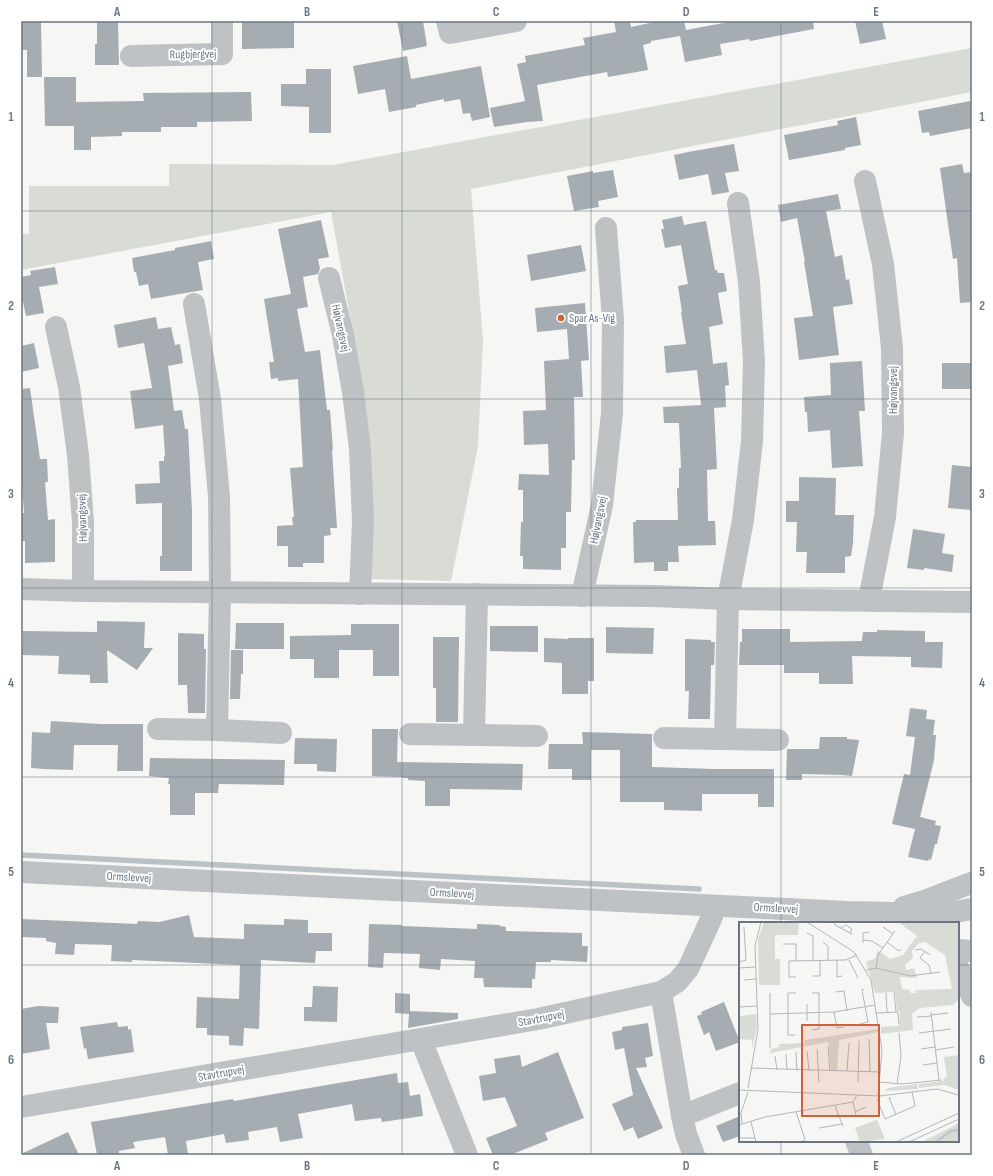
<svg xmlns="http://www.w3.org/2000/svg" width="993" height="1176" font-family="'Sofia Sans Condensed',sans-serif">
<rect width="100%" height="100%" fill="#f6f6f4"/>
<!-- green -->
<polygon fill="#d8dcd5" points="972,48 972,92 471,189 483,340 478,446 451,581 372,579 369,446 360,371 331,212 21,270 21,234 29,234 29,186 169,186 169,164 333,165"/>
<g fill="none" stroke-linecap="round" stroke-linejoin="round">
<!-- stream -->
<polyline stroke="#bac2c6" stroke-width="5.5" points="21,855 699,889"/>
</g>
<!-- building -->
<g fill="#a6adb2">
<polygon points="21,21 41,21 42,77 27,77 27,50 21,50"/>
<polygon points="97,21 118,21 119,65 95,65 95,44 97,44"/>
<polygon points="242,21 294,21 294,48 242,49"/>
<polygon points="397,21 423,21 427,46 403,51"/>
<polygon points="614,21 630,21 631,27 659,21 684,21 686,30 734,21 813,21 814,29 750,41 749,39 720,44 722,55 685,62 680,36 651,41 651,43 643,45 648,70 608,77 607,72 537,85 543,121 527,122 494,127 490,108 525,101 517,64 526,62 525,56 585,45 583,38 616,32"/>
<polygon points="855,21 882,21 886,39 860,44"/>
<polygon points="407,56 411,79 481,66 490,117 472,121 470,113 463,114 460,99 444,102 444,99 416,105 416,107 389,112 385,89 358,94 353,66"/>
<polygon points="306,69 331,69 331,133 309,133 309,107 281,106 281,84 306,84"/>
<polygon points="44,77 76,77 76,102 144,101 143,93 251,92 252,121 197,122 197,127 161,127 161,132 122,132 122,136 91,137 91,150 74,150 74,126 45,126"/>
<polygon points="970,101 972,113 972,128 930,136 929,132 922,133 918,111"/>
<polygon points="856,117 861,145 845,148 845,150 789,160 784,135 838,125 837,121"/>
<polygon points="734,144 739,171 725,173 729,192 712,195 708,174 679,180 674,155 688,152"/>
<polygon points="962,164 964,173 972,172 972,302 960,303 957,258 953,259 940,168"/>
<polygon points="613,170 618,197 598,201 599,207 574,211 567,176 593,171 593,173"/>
<polygon points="838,194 841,209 826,211 835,257 842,255 846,280 849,279 853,304 833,307 839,355 799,360 794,318 813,316 804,262 805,262 797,218 781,222 778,205"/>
<polygon points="682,216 684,225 706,221 715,270 717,270 718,273 724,273 727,291 718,293 723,324 709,327 713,364 727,362 729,385 725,386 726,407 714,408 717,469 707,470 708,521 715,521 716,545 678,546 679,562 668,562 668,571 654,571 654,562 634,563 633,522 636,522 636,520 678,520 677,488 679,488 679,468 681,468 679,423 664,423 663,407 701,405 697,370 666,373 664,346 686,344 681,312 682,312 678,286 688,284 681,245 665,248 661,229 664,229 662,220"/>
<polygon points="321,220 329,257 318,259 320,269 318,274 303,277 308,307 297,309 305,352 320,350 327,410 330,410 333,450 332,450 337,528 330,528 331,535 324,536 324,563 303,563 303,567 288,567 288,546 277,546 277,526 293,525 292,517 294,517 290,468 303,467 298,379 278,381 278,378 271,379 269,362 274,362 264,299 291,294 278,229"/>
<polygon points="211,241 214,259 198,262 203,290 151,299 148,284 139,286 136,272 134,272 132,258 175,250 175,248"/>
<polygon points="581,245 586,271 531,281 527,255"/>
<polygon points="55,267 58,284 39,287 44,313 26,316 23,302 21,302 21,277 31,275 30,271"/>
<polygon points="585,303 589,360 581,361 583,397 574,397 575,460 572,460 571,512 566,512 566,548 561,548 561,570 523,569 523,556 520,556 521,522 523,522 523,490 518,490 519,474 549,475 548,444 524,445 523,411 546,410 544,361 569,359 567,329 537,332 535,308"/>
<polygon points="156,317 158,329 171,327 175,345 180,344 183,363 168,366 174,411 182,410 185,429 188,429 192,511 192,571 160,571 160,556 162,556 162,503 136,504 135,484 160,483 159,461 164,461 164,456 165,456 163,425 135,429 130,391 152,388 144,343 118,348 114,325"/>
<polygon points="34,343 39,368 21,372 21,346"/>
<polygon points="862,361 865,411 859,411 863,466 832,468 830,430 808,432 807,412 805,412 804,397 831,395 830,363"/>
<rect x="942" y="363" width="30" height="26"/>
<polygon points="30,388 40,459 47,459 48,482 45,482 48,520 55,519 55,562 25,563 25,541 21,541 21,513 24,513 22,483 21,483 21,389"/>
<polygon points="952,465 972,467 972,510 948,508"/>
<polygon points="799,477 836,478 835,515 854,515 853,543 851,556 845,557 845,573 806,573 807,552 796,552 797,522 786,522 786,501 799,501"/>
<polygon points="913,529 945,534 942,553 954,555 952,572 924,568 924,570 907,568"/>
<polygon points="97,621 145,622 144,648 153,648 137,670 107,650 108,683 90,683 90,675 58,674 59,656 22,655 23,631 97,632"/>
<polygon points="236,623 284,623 284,649 235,649"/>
<polygon points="351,624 399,624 399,676 373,676 373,650 339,650 339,678 314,678 314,659 290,659 290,636 351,635"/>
<polygon points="490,626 538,626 538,652 490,651"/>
<polygon points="606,627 654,628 653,654 606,653"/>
<polygon points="742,629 790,629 790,642 862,641 863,632 877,632 877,630 925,631 925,642 943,642 942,668 911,667 911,657 852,656 853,684 819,684 819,673 784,673 784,665 739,665 740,642 742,642"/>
<polygon points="178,633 204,634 204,649 206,649 205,713 188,713 187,685 178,685"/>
<polygon points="433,637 459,637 458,722 436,722 436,688 433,688"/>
<polygon points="544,638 568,639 568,638 594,638 594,681 588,681 588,694 562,694 562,663 544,662"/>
<polygon points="685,639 711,640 711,642 715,642 714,665 711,665 710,719 688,719 689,691 685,691"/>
<polygon points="231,650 243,650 243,674 241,674 240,699 230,699"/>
<polygon points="910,708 927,710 926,719 935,720 933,735 936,735 934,760 920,817 936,821 935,825 941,826 937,844 935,844 931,860 929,859 928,861 908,857 915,829 892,824 904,774 910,775 915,737 906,736"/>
<polygon points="51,721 101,724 143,724 143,771 117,771 118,745 74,745 73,770 44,769 31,768 32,732 50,733"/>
<polygon points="372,729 398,729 397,762 523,764 522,790 450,789 450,806 425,806 425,781 408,780 408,778 402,778 402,777 372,776"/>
<polygon points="582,732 652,734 652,767 714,769 774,769 774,807 758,807 758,794 702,794 702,811 664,810 664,802 620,802 620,750 591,750 591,780 572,780 572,769 548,769 549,744 583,744"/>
<polygon points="820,737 847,737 847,739 859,740 852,776 842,775 802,774 802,780 786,780 787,749 819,749"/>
<polygon points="295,738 337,739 336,772 317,771 317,764 294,764"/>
<polygon points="150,758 285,760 284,785 219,784 218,793 195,793 195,815 170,815 170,784 168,784 169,778 149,776"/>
<polygon points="189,915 194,937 244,939 244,924 284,925 284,919 308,920 308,933 332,933 332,951 316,951 315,963 261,960 259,1029 244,1028 243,1046 229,1045 229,1036 207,1035 207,1028 196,1028 197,997 239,999 240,965 132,960 132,962 111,961 112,945 75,944 74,955 55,954 56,943 46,941 46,938 21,937 21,919 137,924 138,921 159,922"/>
<polygon points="369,924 402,925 402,926 477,929 477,924 500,925 500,926 506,927 506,931 582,933 582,946 588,946 587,962 551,960 551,962 536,962 535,979 532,979 532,988 484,987 483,978 474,978 475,961 441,959 440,970 419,968 420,954 384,953 383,968 368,967"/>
<polygon points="313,986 338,987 337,1022 304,1021 304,1007 312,1007"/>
<polygon points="395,993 410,994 410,1011 458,1013 458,1019 408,1028 409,1014 395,1013"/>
<polygon points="724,1002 740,1042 716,1051 709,1032 704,1035 697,1016 702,1014 701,1012"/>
<polygon points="38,1006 59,1007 58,1023 46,1023 50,1049 21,1054 21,1009"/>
<polygon points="117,1022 118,1027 128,1026 128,1030 131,1029 134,1052 88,1059 86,1048 84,1049 80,1027"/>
<polygon points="648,1023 653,1056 645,1058 647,1067 636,1068 663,1128 638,1139 633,1127 624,1131 612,1104 633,1095 624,1048 615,1050 612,1032 622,1030 622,1027"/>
<polygon points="558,1052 584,1118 545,1133 548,1140 510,1155 493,1155 486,1138 517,1126 505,1097 483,1101 479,1076 496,1073 494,1059 520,1055 522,1067"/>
<polygon points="397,1073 398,1083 408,1082 410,1096 420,1094 423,1116 382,1122 381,1118 355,1121 352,1104 298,1114 303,1138 280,1142 277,1127 248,1132 249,1140 226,1143 224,1134 186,1141 188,1155 168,1155 165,1137 133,1142 135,1148 119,1151 119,1155 97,1155 91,1122 233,1099 234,1101"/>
<polygon points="740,1116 740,1136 723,1142 716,1126"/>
<polygon points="68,1132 79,1155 21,1155 21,1154"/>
</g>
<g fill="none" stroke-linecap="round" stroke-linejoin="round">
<!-- minor -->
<g stroke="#bec2c5" stroke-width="22">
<polyline points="447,21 450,33 516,21"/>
<polyline points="131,56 222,54 222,21"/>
<polyline points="865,181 883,264 892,348 893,433 885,517 869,600"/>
<polyline points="329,278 343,335 353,392 360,449 363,522 360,594"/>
<polyline points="194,304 210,399 219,496 220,592 217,730"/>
<polyline points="56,327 69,387 78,455 83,523 83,591"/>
<polyline points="21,589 83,591 653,596 728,599 972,602"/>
<polyline points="582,596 602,505 612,413 613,320 606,228"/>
<polyline points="158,729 217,730 281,733"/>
<polyline points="410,734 537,736"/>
<polyline points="474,735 477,594"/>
<polyline points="664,738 778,740"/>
<polyline points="725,739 728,599 743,520 752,441 754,361 749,282 738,203"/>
<path d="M21 872 847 912C889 912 931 917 972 909"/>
<polyline points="904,907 927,900 971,883"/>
<polyline points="958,950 971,951"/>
<polyline points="958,967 972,996"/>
<polyline points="661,992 682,1116 686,1134 694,1155"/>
<polyline points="421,1040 467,1155"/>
<polyline points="21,1107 538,1019 661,992 677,982 688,969 712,917 713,906"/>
<polyline points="682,1116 740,1093"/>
<polyline points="856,1141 862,1155"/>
</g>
</g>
<!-- grid -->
<path fill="none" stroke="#697681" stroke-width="1" stroke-opacity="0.55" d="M212 21V1155M402 21V1155M591 21V1155M781 21V923M21 211H972M21 399H972M21 588H972M21 777H972M21 965H740M958 965H972M781 1141V1155"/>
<!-- markers -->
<circle fill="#cd623d" stroke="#fff" stroke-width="1.5" cx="561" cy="318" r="4"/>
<g text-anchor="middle" stroke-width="4" stroke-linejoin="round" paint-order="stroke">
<!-- street labels -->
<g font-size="12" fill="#697681" stroke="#fff">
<text transform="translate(193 54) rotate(-1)" y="4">Rugbjergvej</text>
<text transform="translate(341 328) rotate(78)" y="4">Højvangsvej</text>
<text transform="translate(893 390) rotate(-90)" y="4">Højvangsvej</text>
<text transform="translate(82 518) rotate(-92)" y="4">Højvangsvej</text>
<text transform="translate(598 520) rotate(-79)" y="4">Højvangsvej</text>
<text transform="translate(129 877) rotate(3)" y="4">Ormslevvej</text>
<text transform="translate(452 893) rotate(3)" y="4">Ormslevvej</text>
<text transform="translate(776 908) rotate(3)" y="4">Ormslevvej</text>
<text transform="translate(541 1018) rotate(-11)" y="4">Stavtrupvej</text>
<text transform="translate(221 1073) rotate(-10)" y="4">Stavtrupvej</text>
</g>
<!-- poi labels -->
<g font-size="12" fill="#697681" stroke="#fff" text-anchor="start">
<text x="569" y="322">Spar As-Vig</text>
</g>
</g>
<!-- overview -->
<g transform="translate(739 922)">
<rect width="220" height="220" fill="#f6f6f4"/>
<path d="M25 0H60L59 13H36V37H41V63H20L19 17ZM159 0H220V77L214 83 181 86 173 92 174 108 142 112V105L160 104 161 89H158L156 70 136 71 127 40 137 36 138 28 151 37 164 33 178 14ZM186 20 206 33 213 67 176 68 177 71H171V68L163 67 161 55 178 56 175 46 167 48 166 43 174 36 173 29 180 21ZM17 92 18 105 13 127V118L0 117V94ZM139 107V110L100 118 98 148H92L89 120 31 131 32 127 40 125V122L65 121 66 118ZM220 133V168L205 163 180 166V162L205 159V156L208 155 205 135ZM178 162 179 167 146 169 149 166ZM138 198 146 217 121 220 116 206ZM220 201V220H182L205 209Z" fill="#d8dcd5" fill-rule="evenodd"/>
<path fill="none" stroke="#bac2c6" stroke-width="2" d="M197 220 212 209 220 208"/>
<path fill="none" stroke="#b1b7bc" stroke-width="1" d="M68 0 115 30 132 58 143 128 139 174M96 0V3L113 12M144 5 154 12M102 6 107 3 113 7 111 11M68 11 74 14V39M124 18 133 19 144 26M84 20 89 24V38M148 20 160 29 162 27M124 21V11L130 10M44 22H57V39M176 28 182 27 191 33M186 29 181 36 190 43 192 52M98 38V55L103 54M110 38 119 56M0 40 7 38 5 5M0 46 16 45M137 46 139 33 156 9M127 48 137 46 171 54 201 50M74 54H81V38M57 55H50V39L107 38 118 33M5 58 17 57M97 70 105 69 108 89M155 70 157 90M31 71V126M73 71H80V107L73 108M147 71 148 90M68 82V99M0 85 19 84M95 90 98 106 105 105M192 90 200 158M137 91 159 90 160 102M31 92 95 90 136 83M192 93 209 91M178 95 192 94M121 102 129 100 123 68 125 67M180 111 212 107M56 113H49V71H57M130 117 131 150M89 125 91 149M78 127 80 160M182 127 196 125M197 128 215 125M68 129 70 149M57 130 58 149M47 132 48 148M36 134 38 148M184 143 198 141M12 146 142 150M108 149 110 121M119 160 120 119M140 160 163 162 203 158M158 162 162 134 160 111M9 166 19 107 16 24 22 0M0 168 141 174 198 167 220 173M152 176H150L157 192M138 177 146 197 176 184 173 170M114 180 117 193M96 184 104 204M57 190 66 217 62 220M116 190 127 185M12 200 17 220M3 202 2 191 9 170M0 203 26 195 114 180 118 173M80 206 103 202M0 216H16M157 220 220 191M170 220 220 197"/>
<path fill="#cd623d" fill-opacity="0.15" stroke="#cd623d" stroke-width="2" d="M63 103H140V194H63Z"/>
<rect width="220" height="220" fill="none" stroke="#697681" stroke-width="2"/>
</g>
<!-- border -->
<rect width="993" height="1176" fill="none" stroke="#ffffff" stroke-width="44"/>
<rect x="22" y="22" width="949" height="1132" fill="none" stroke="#697681" stroke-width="1.5"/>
<g font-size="13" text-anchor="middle" font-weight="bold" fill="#697681">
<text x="117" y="16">A</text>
<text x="307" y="16">B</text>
<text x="496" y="16">C</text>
<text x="686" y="16">D</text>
<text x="876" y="16">E</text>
<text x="11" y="121">1</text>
<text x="982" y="121">1</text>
<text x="11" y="310">2</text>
<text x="982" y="310">2</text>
<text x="11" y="498">3</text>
<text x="982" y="498">3</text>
<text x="11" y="687">4</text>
<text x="982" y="687">4</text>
<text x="11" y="876">5</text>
<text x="982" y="876">5</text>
<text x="11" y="1064">6</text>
<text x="982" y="1064">6</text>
<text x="117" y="1170">A</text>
<text x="307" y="1170">B</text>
<text x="496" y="1170">C</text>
<text x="686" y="1170">D</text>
<text x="876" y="1170">E</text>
</g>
</svg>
